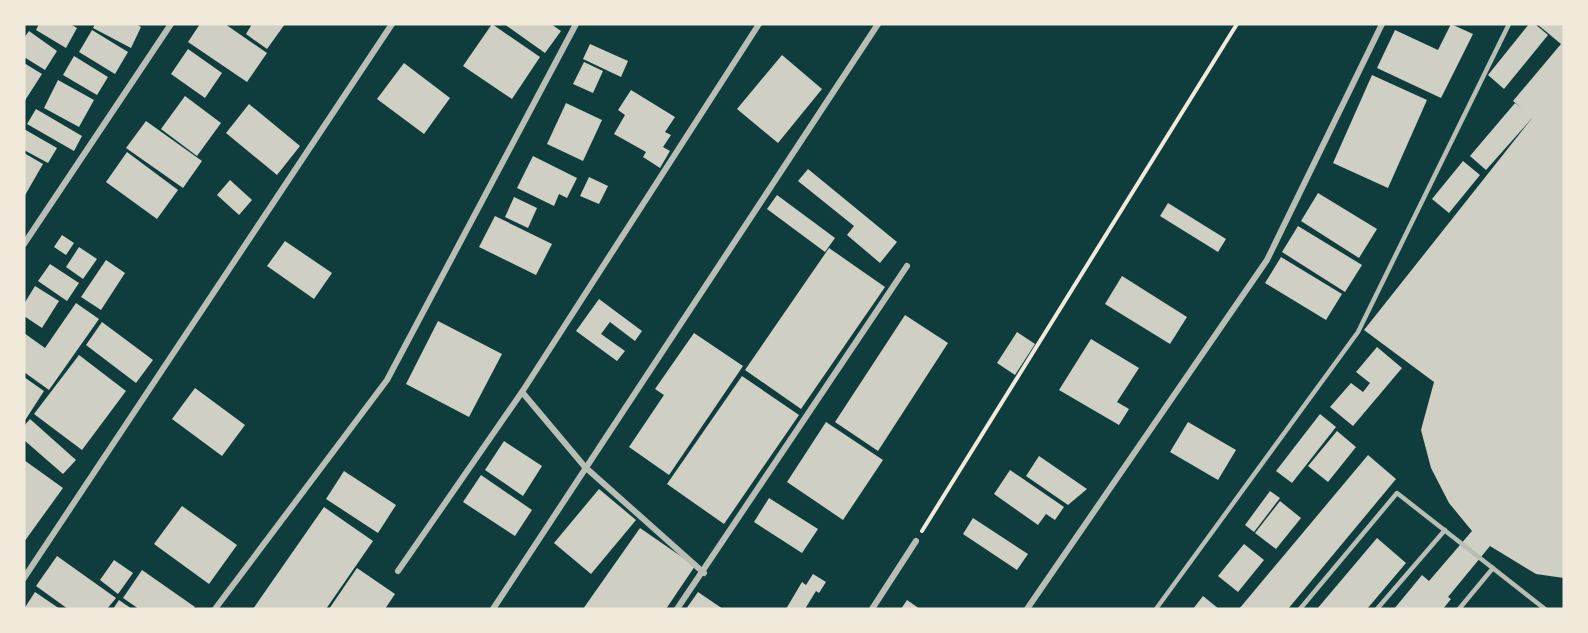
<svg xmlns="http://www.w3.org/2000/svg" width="1588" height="633" font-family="Montserrat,sans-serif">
<rect width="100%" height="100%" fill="#0f3d3e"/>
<!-- building -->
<g fill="#cfcfc3">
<polygon points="39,24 70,24 77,28 66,48 36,30"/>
<polygon points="95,24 136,24 141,27 131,48 93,28"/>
<polygon points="200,24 225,24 267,53 247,82 188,42"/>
<polygon points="252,24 285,24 267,49 246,34"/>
<polygon points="492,24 540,57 512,99 463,66"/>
<polygon points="504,24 551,24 561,31 545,53"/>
<polygon points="1451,24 1473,34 1441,98 1377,68 1395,30 1438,50"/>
<polygon points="1529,24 1535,24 1548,35 1504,89 1488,75"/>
<polygon points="1537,24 1564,24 1564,578 1536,574 1490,546 1448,597 1451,599 1443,609 1394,609 1422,575 1429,581 1472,531 1449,503 1431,468 1421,430 1434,382 1364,330 1533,117 1486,170 1470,156 1515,103 1522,108 1513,101 1561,44"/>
<polygon points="92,30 128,52 115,74 79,52"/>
<polygon points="29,31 57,51 45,70 24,57 24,38"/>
<polygon points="590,44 628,61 621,77 583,59"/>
<polygon points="188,49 222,73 205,98 171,74"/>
<polygon points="782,55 822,89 778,143 737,109"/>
<polygon points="74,56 108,77 97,95 63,75"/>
<polygon points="584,62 603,71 593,93 573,84"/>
<polygon points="24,63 42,74 24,102"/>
<polygon points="404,63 450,98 424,134 377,99"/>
<polygon points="1372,75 1427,100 1388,188 1333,163"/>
<polygon points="58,80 94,100 79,127 44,108"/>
<polygon points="631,90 675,117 665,132 671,135 663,147 670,151 660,168 643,157 646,152 614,134 625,115 618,110"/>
<polygon points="185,96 221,123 197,156 161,129"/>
<polygon points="566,103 602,120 583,161 547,144"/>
<polygon points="249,104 300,146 277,175 226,133"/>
<polygon points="36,109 82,136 74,151 27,124"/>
<polygon points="146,121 202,161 183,188 126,148"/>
<polygon points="24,129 57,148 48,163 24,150"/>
<polygon points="127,152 178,190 157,219 106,182"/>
<polygon points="24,153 43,164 24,197"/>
<polygon points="533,156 577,178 567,198 559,194 554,206 517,188"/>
<polygon points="1463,161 1480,175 1449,213 1432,199"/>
<polygon points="808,169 897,242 880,263 847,235 854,226 798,181"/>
<polygon points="589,177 608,186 599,204 580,196"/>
<polygon points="230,180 252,200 239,215 217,195"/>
<polygon points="1318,193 1377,229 1359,258 1301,221"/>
<polygon points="777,195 835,238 825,252 767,209"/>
<polygon points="514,197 537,208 528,228 505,217"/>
<polygon points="1168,203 1226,239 1218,252 1160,216"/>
<polygon points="495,216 552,244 536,275 479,247"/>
<polygon points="1298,226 1362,265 1345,292 1282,252"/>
<polygon points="62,235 74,243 66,255 54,247"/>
<polygon points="285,241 332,273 314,299 267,266"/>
<polygon points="79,247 97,259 83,279 66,267"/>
<polygon points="829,248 885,287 801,409 745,370"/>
<polygon points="1281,257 1342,294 1326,320 1265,283"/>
<polygon points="106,260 125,273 101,310 81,297"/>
<polygon points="50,264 79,283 67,301 38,281"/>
<polygon points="1122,276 1187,317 1170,344 1105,304"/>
<polygon points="35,286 59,301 42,328 24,316 24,304"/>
<polygon points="599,299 642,331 635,341 610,322 601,334 625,351 617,361 576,331"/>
<polygon points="76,303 99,319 49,390 24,372 24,333 45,348"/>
<polygon points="905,315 948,343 878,451 835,422"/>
<polygon points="438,321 502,354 469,417 406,384"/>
<polygon points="102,322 153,360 136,383 86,345"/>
<polygon points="1017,332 1035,344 1015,375 997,363"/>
<polygon points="694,333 743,366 669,475 629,447 664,395 655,389"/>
<polygon points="1091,339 1139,368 1117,402 1129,409 1119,425 1059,390"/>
<polygon points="1377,347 1402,368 1353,426 1330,407 1351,383 1363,392 1370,383 1356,372"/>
<polygon points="79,355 126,391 82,450 34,414"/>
<polygon points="742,376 799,415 724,524 667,484"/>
<polygon points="24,377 44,391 24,422"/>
<polygon points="195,388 245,425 222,456 172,419"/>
<polygon points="1320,414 1336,427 1292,483 1276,471"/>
<polygon points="30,419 76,460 63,474 24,440 24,426"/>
<polygon points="826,422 883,460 843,520 787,482"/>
<polygon points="1188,422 1236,450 1218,480 1170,452"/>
<polygon points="1337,431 1356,447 1328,482 1308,466"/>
<polygon points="504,441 542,466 523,496 485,470"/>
<polygon points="1368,455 1396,479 1288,609 1239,609"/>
<polygon points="1039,456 1087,489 1068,505 1026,476"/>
<polygon points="24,460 63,488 24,542"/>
<polygon points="1010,470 1064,507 1055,520 1046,514 1038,525 994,494"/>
<polygon points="344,471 396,505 378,533 326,499"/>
<polygon points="481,475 532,510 515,536 463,502"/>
<polygon points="599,489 636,520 591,574 554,543"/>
<polygon points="1270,491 1280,498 1254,532 1245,525"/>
<polygon points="769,498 818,529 802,553 754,522"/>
<polygon points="1280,501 1301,518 1276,549 1255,533"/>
<polygon points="182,506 237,545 209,584 154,544"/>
<polygon points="324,507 373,541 326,609 253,609"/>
<polygon points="973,518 1028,554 1017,570 963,534"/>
<polygon points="640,528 695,566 666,609 583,609"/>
<polygon points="1377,538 1406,563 1367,609 1317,609"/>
<polygon points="1244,544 1264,560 1238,592 1218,576"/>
<polygon points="57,556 116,598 107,609 68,609 36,586"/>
<polygon points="114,560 133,573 118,594 100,580"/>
<polygon points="357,568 395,594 385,609 329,609"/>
<polygon points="142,570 195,607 193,609 139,609 123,598"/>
<polygon points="813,574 826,582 819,593 816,591 805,609 786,609 802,582 806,585"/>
<polygon points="35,592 60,609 24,609"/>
<polygon points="698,592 723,609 686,609"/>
<polygon points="1203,596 1219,609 1193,609"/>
<polygon points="119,600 132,609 113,609"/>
<polygon points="907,600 920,609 901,609"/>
</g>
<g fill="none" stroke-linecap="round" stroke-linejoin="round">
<!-- path -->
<polyline stroke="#f1e9da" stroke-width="4" points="922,531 1237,24"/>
<!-- service -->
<g stroke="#b8beb3" stroke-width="4.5">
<polyline points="1156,609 1358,332 1509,24"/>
<polyline points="1300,609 1397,493 1545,609"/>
<polyline points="1377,609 1445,530"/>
<polyline points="1459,609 1493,568"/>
</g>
<!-- minor -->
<g stroke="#b8beb3" stroke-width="6">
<polyline points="24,244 171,24"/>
<polyline points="398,571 522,392"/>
<polyline points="704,573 585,467 522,392 759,24"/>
<polyline points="24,578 392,24"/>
<polyline points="215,609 387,380 576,24"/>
<polyline points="493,609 878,24"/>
<polyline points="677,609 907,266"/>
<polyline points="872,609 916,541"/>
<polyline points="1027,609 1267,260 1382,24"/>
</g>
</g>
<!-- border -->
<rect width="1588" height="633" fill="none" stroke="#f1e9da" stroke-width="51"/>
</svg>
